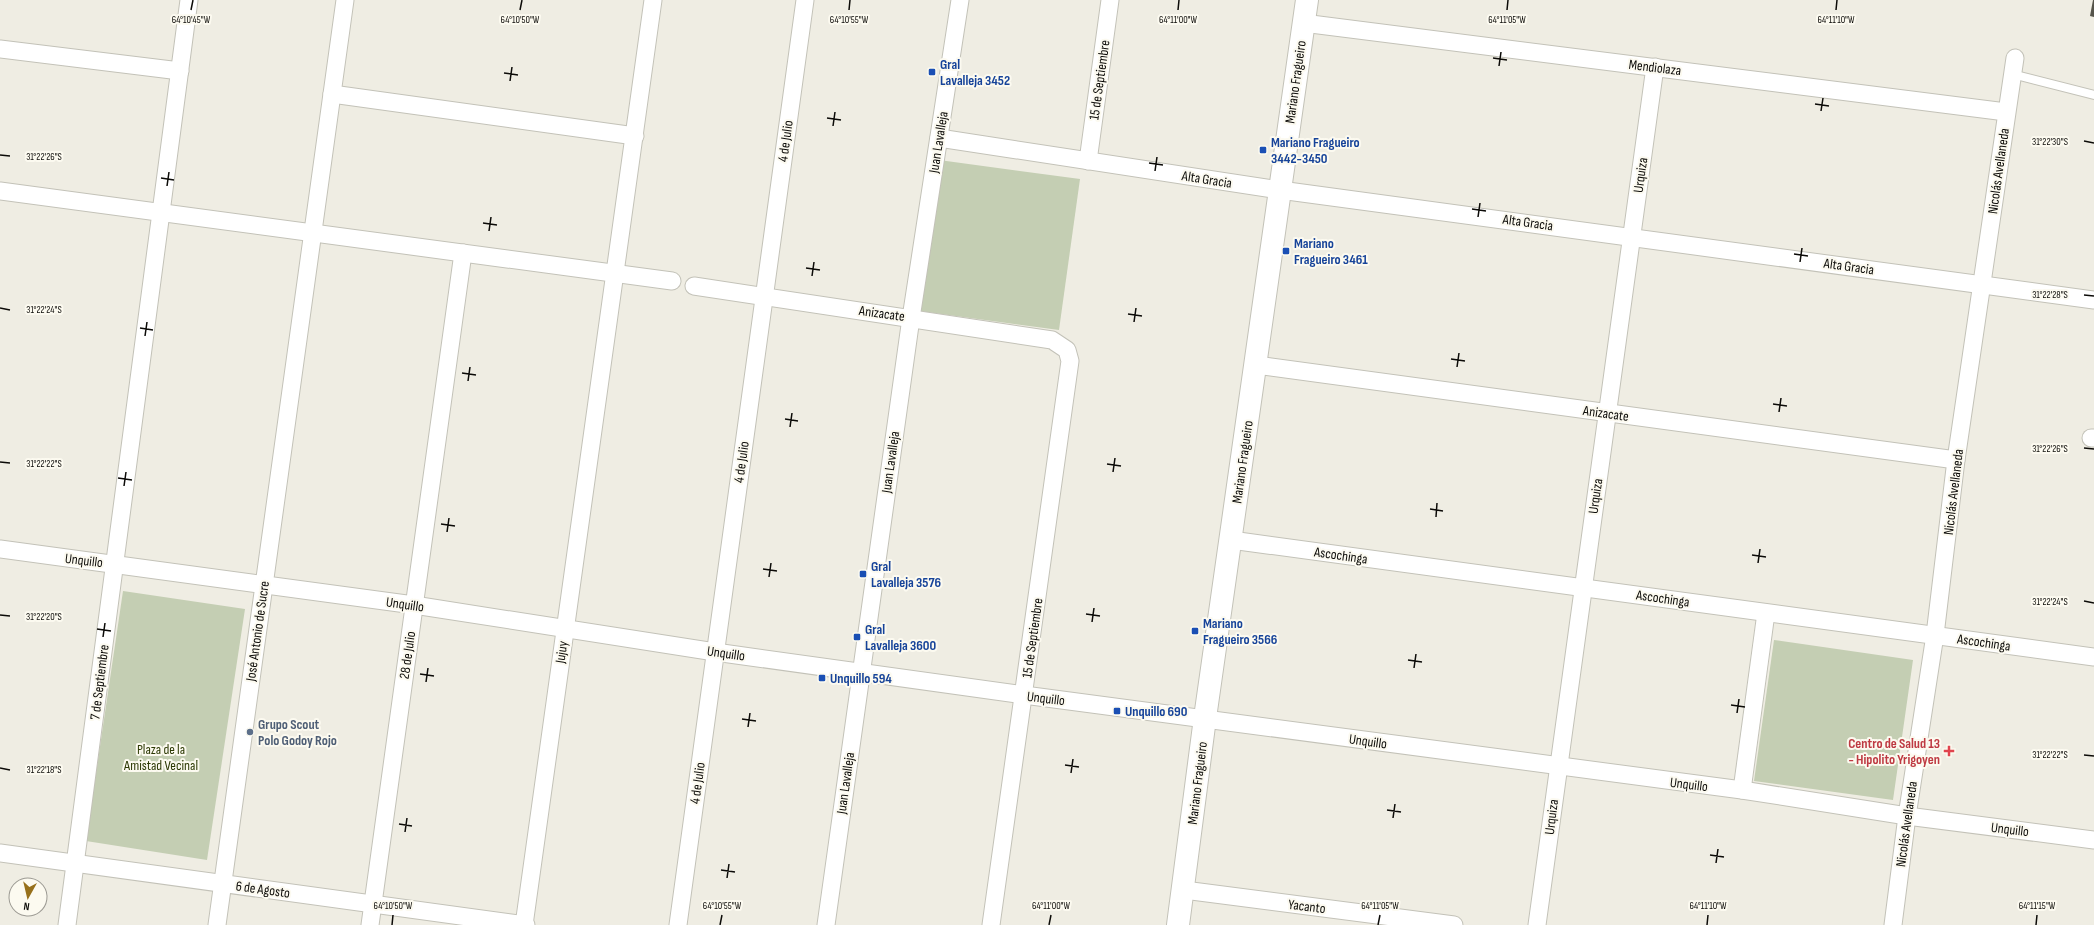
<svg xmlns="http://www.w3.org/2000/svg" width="2094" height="925" font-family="'Sofia Sans Condensed',sans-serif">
<rect width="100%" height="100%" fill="#efede3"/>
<!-- green -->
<g fill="#c4ceb3">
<polygon points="939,160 1080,179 1059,330 919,311"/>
<polygon points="123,591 245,609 207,860 86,841"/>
<polygon points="1774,640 1913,660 1893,800 1754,781"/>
</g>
<!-- building -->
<polygon fill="#55544b" points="2093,0 2094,0 2094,17 2090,16"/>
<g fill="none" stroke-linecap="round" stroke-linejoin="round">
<!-- lane casing -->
<g stroke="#c3c2b8" stroke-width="10">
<polyline id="lane" points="2012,74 2094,95"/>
</g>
<!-- street casing -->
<g stroke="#c3c2b8" stroke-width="19">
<g id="street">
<polyline points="1303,23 2006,112"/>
<polyline points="0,49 180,71"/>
<polyline points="332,94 635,136"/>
<polyline points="939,138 1280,190 2094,300"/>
<polyline points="1088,161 1110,0"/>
<polyline points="0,191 672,281"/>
<polyline points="694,286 1052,340 1067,350 1070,361 991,925"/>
<polyline points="1256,365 1956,460"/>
<polyline points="2091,438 2094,438"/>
<polyline points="1231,540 2094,657"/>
<polyline points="0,549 414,605 715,652 1024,695 1742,790 1907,816 2094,840"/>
<polyline points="1742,790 1766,613"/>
<polyline points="0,853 526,925"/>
<polyline points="1184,890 1454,925"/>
<polyline points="67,925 189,0"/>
<polyline points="217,925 345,0"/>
<polyline points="370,925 463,253"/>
<polyline points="524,925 653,0"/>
<polyline points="678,925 805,0"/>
<polyline points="826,925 911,318 960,0"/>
<polyline points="1537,925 1655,67"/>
<polyline points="1893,925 1907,816 1935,635 1956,460 2015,58"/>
</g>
</g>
<!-- secondary casing -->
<g stroke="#c3c2b8" stroke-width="24">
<polyline id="secondary" points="1178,925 1205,718 1307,0"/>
</g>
<!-- lane -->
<use href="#lane" stroke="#fff" stroke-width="8"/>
<!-- street -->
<use href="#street" stroke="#fff" stroke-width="17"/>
<!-- secondary -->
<use href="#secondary" stroke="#fff" stroke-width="22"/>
</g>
<!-- ticks -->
<path fill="none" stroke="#0c0b08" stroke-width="1.5" d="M191 10 193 0M520 10 522 0M849 10 850 0M1178 10 1179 0M1507 10 1508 0M1836 10 1837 0M1493 58 1507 60M1499 66 1501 52M504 73 518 75M510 81 512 67M1815 104 1829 106M1821 111 1823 98M827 118 841 120M833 126 835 112M2084 141 2094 143M0 155 10 156M1149 163 1163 165M1155 171 1157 157M161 178 174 180M167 186 169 172M1472 209 1486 211M1478 217 1480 203M483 223 497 225M489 231 491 217M1794 254 1808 256M1800 262 1802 248M806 268 820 270M812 276 814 262M2084 295 2094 296M0 308 10 310M1128 314 1142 316M1134 322 1136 308M140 328 153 330M145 336 147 322M1451 359 1465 361M1457 367 1459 353M462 373 476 375M468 381 470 367M1773 404 1787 406M1779 412 1781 398M785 419 798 421M790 427 792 413M2084 448 2094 449M0 462 10 463M1107 464 1121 466M1113 472 1115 458M118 478 132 480M124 486 126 472M1430 509 1443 511M1436 517 1437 503M441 524 455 526M447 532 449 518M1752 555 1766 557M1758 563 1760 549M763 569 777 571M769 577 771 563M2084 601 2094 603M1086 614 1100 616M0 615 10 616M1092 622 1094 608M97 629 111 631M103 637 105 623M1408 660 1422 662M1414 668 1416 654M420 674 434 676M426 682 428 668M1731 705 1745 707M1737 713 1739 699M742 719 756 721M748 727 750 713M2084 755 2094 756M1065 765 1079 767M0 768 10 770M1071 773 1073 759M1387 810 1401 812M1393 818 1395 804M399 824 412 826M405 832 407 818M1710 855 1724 857M1716 863 1718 849M721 870 735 872M727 878 729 864M392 925 393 915M720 925 722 915M1049 925 1051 915M1378 925 1380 915M1707 925 1708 915M2036 925 2037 915"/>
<!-- markers -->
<g fill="#1a4fb4" stroke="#fcfaf0" stroke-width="1.5">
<rect x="928" y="68" width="8" height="8" rx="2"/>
<rect x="1259" y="146" width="8" height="8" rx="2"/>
<rect x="1282" y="247" width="8" height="8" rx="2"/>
<rect x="859" y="570" width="8" height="8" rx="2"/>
<rect x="1191" y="627" width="8" height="8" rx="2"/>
<rect x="853" y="633" width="8" height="8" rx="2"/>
<rect x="818" y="674" width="8" height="8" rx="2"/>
<rect x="1113" y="707" width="8" height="8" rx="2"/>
</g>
<circle fill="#5c6f8a" stroke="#fcfaf0" stroke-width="1.5" cx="250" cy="732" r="4"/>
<path fill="#e0444e" stroke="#fcfaf0" stroke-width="1.5" d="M1947 745h4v4h4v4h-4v4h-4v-4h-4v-4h4z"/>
<g text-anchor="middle" stroke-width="4" stroke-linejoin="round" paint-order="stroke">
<!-- transit labels -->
<g font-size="14" font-weight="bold" fill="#164399" stroke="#fcfaf0" text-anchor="start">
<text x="940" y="69">Gral<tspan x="940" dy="16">Lavalleja 3452</tspan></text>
<text x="1271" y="147">Mariano Fragueiro<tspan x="1271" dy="16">3442-3450</tspan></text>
<text x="1294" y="248">Mariano<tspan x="1294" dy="16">Fragueiro 3461</tspan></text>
<text x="871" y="571">Gral<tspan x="871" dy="16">Lavalleja 3576</tspan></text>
<text x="1203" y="628">Mariano<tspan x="1203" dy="16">Fragueiro 3566</tspan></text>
<text x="865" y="634">Gral<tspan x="865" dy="16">Lavalleja 3600</tspan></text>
<text x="830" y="683">Unquillo 594</text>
<text x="1125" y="716">Unquillo 690</text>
</g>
<!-- street labels -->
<g font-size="14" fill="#0c0b08" stroke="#fcfaf0">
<text transform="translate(1655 67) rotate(7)" y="5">Mendiolaza</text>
<text transform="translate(1099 80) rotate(-82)" y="5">15 de Septiembre</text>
<text transform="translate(1295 82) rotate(-82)" y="5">Mariano Fragueiro</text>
<text transform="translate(785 141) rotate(-82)" y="5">4 de Julio</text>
<text transform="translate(938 142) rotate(-81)" y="5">Juan Lavalleja</text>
<text transform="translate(1998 171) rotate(-82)" y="5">Nicolás Avellaneda</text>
<text transform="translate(1640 175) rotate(-82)" y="5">Urquiza</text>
<text transform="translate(1207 179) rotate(9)" y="5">Alta Gracia</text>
<text transform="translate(1528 222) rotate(8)" y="5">Alta Gracia</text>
<text transform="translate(1849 266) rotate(8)" y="5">Alta Gracia</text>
<text transform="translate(882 313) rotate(8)" y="5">Anizacate</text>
<text transform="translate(1606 413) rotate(8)" y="5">Anizacate</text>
<text transform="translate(741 462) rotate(-82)" y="5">4 de Julio</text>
<text transform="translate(890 462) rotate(-82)" y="5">Juan Lavalleja</text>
<text transform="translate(1242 462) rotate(-82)" y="5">Mariano Fragueiro</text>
<text transform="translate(1953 492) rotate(-83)" y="5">Nicolás Avellaneda</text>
<text transform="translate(1595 496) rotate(-82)" y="5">Urquiza</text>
<text transform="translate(1341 555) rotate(8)" y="5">Ascochinga</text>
<text transform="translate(84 560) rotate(7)" y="5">Unquillo</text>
<text transform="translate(1663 598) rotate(8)" y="5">Ascochinga</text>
<text transform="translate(405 604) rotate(8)" y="5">Unquillo</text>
<text transform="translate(257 631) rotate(-82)" y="5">José Antonio de Sucre</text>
<text transform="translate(1032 638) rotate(-82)" y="5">15 de Septiembre</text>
<text transform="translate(1984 642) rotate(8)" y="5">Ascochinga</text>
<text transform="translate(561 652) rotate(-82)" y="5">Jujuy</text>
<text transform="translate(726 653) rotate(8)" y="5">Unquillo</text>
<text transform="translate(407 655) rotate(-82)" y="5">28 de Julio</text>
<text transform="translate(99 682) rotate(-83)" y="5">7 de Septiembre</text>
<text transform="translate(1046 698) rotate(7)" y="5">Unquillo</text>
<text transform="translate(1368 741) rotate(8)" y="5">Unquillo</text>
<text transform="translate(697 783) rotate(-82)" y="5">4 de Julio</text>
<text transform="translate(845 783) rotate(-82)" y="5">Juan Lavalleja</text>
<text transform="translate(1197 783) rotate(-83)" y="5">Mariano Fragueiro</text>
<text transform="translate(1689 784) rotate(7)" y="5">Unquillo</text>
<text transform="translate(1551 817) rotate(-83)" y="5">Urquiza</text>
<text transform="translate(1906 824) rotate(-82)" y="5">Nicolás Avellaneda</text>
<text transform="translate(2010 829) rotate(7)" y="5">Unquillo</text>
<text transform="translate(263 889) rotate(8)" y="5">6 de Agosto</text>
<text transform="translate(1307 906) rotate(7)" y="5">Yacanto</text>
</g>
<!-- service labels -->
<g font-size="14" font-weight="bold" fill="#4e5e75" stroke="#fcfaf0" text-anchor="start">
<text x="258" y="729">Grupo Scout<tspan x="258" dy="16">Polo Godoy Rojo</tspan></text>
</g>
<!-- health labels -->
<g font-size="14" font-weight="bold" fill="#be3a42" stroke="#fcfaf0" text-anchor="end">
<text x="1940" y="748">Centro de Salud 13<tspan x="1940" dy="16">- Hipolito Yrigoyen</tspan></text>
</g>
<!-- park labels -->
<g font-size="14" fill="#2c3904" stroke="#fcfaf0">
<text x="161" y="754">Plaza de la<tspan x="161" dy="16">Amistad Vecinal</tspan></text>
</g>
</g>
<g font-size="10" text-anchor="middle" fill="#0c0b08" stroke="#fcfaf0" stroke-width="4" stroke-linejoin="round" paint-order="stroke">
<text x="191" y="23">64°10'45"W</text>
<text x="520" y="23">64°10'50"W</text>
<text x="849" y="23">64°10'55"W</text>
<text x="1178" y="23">64°11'00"W</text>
<text x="1507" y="23">64°11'05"W</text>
<text x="1836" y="23">64°11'10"W</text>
<text x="2050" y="145">31°22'30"S</text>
<text x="44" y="160">31°22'26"S</text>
<text x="2050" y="298">31°22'28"S</text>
<text x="44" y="313">31°22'24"S</text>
<text x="2050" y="452">31°22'26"S</text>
<text x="44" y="467">31°22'22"S</text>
<text x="2050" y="605">31°22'24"S</text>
<text x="44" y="620">31°22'20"S</text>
<text x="2050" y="758">31°22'22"S</text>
<text x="44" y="773">31°22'18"S</text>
<text x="393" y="909">64°10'50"W</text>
<text x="722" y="909">64°10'55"W</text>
<text x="1051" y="909">64°11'00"W</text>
<text x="1380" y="909">64°11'05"W</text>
<text x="1708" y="909">64°11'10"W</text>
<text x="2037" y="909">64°11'15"W</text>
</g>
<!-- north arrow -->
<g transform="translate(28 897) rotate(188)"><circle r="19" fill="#fcfaf0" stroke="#9c9a93"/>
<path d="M0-3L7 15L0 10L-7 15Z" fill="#97701b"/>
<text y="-6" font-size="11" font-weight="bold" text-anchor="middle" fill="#0c0b08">N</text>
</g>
</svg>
